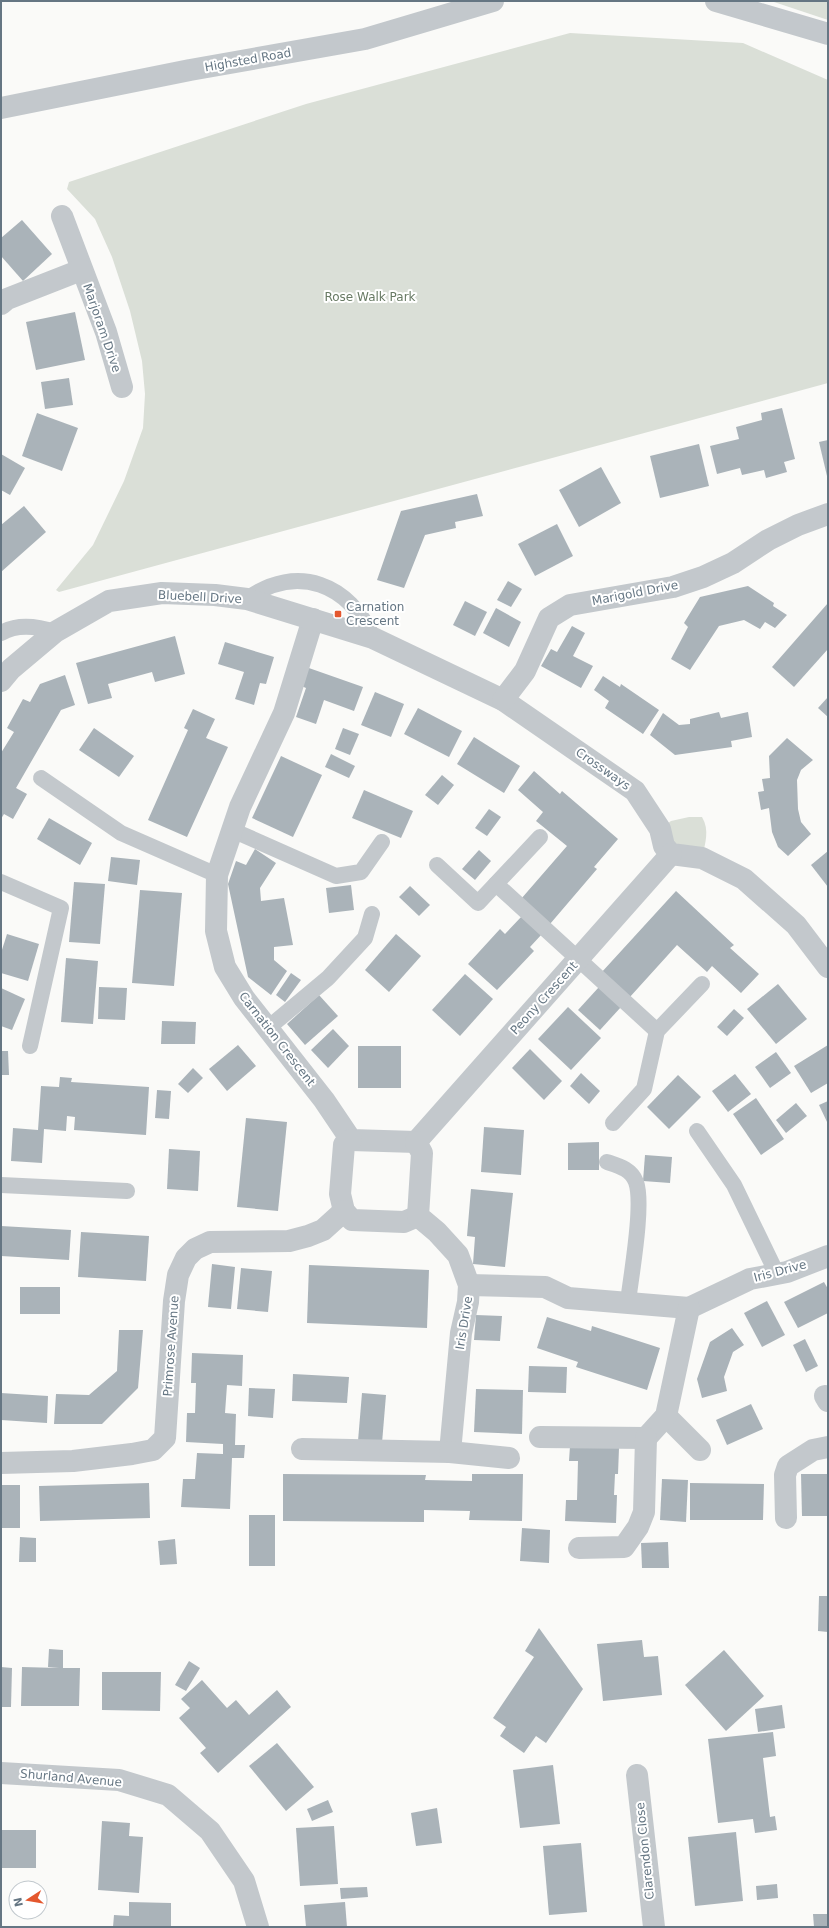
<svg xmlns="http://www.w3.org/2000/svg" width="829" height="1928" font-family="'DejaVu Sans',sans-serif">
<rect width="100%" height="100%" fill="#fafaf8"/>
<!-- green -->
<g fill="#dadfd7">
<polygon points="771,1 828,1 828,20"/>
<polygon points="570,33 743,43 828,80 828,383 59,592 56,590 93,545 124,481 143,428 145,394 142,361 130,311 112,257 95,219 67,189 69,182 306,104"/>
<path d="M689 817H702C710 830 705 844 702 858L671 854 660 829 671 821Z"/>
</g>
<!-- building -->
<g fill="#aab3b9">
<polygon points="22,220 52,254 23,281 1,256 1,238"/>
<polygon points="75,312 85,360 36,370 26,322"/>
<polygon points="69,378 73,405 45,409 41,382"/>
<polygon points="782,408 795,459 784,462 787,472 766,478 764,470 742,475 740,468 717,474 710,446 739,439 736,427 762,420 761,413"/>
<polygon points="37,413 78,428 62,471 22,456"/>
<polygon points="828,440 828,475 827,476 819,442"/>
<polygon points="699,444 709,486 660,498 650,456"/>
<polygon points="1,454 25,468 10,495 1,490"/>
<polygon points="601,467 621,503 579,527 559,490"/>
<polygon points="477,494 483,516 455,522 456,528 425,535 404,588 377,580 401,511"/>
<polygon points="24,506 46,532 1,572 1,525"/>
<polygon points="557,524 573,556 535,576 518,544"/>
<polygon points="508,581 522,589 511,607 497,600"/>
<polygon points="748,586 774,603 773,606 787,615 775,628 765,622 760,629 744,620 719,626 690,670 671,659 688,627 684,623 700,597"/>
<polygon points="465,601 487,612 475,636 453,625"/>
<polygon points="828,603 828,649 794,687 772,667"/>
<polygon points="496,608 521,622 509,647 483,633"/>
<polygon points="572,626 585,633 573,656 593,666 581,688 541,666 551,649 557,652"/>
<polygon points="175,636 185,674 155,682 152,672 108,684 112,698 88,704 76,663"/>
<polygon points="225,642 274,657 266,684 260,683 254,705 235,699 244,672 218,664"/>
<polygon points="306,667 363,687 354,711 324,700 316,724 296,717 306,688 299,685"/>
<polygon points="65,675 75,705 61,710 16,788 27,794 13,819 4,814 1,819 1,753 14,732 7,728 23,699 30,702 40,684"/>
<polygon points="603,676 620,687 621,684 659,710 643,734 605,708 609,701 594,690"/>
<polygon points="375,692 404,704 391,737 361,725"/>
<polygon points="828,697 828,717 818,708"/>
<polygon points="418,708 462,731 449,757 404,734"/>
<polygon points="193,709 215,719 206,738 228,747 187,837 148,820 188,730 184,728"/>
<polygon points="719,712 721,718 748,712 752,737 731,741 732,747 675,755 650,735 663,713 679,725 690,724 690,719"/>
<polygon points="94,728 134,756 119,777 79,750"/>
<polygon points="343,728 359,734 350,755 335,749"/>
<polygon points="474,737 520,766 504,793 457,764"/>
<polygon points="787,738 813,760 801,770 797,780 798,809 801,822 811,834 788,856 778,847 772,832 769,808 761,810 758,792 764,791 762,779 770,778 769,756"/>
<polygon points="331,754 355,766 349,778 325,767"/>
<polygon points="281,756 322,775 293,837 252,818"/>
<polygon points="534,771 560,794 562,791 618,839 594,867 597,869 550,924 521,899 567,846 536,821 543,812 518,790"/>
<polygon points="442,775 454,785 438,805 425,795"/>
<polygon points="364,790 413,811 401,838 352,818"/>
<polygon points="489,809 501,817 487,836 475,828"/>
<polygon points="49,818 92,843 80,865 37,839"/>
<polygon points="255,849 276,863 260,888 261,901 284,898 293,945 274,947 274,960 287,971 271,995 248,977 228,884 236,861 246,865"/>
<polygon points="479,850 491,861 475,880 462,869"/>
<polygon points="828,851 828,887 811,865"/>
<polygon points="111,857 140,860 137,885 108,881"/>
<polygon points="74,882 105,884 100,944 69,942"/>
<polygon points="351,885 354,910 329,913 326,888"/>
<polygon points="410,886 430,905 419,916 399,897"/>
<polygon points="140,890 182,893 174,986 132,983"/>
<polygon points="676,891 734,945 730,948 759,974 741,993 712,966 707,972 677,945 629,998 601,973"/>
<polygon points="522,916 542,934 530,947 534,951 497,990 468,964 500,929 505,934"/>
<polygon points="7,934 39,944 28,981 1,973 1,953"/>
<polygon points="396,934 421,956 389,992 365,970"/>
<polygon points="66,958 98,961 93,1024 61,1022"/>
<polygon points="291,973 301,980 285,1002 276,995"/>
<polygon points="465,974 493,999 460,1036 432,1010"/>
<polygon points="778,984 807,1019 776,1044 747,1009"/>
<polygon points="99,987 127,988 125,1020 98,1019"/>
<polygon points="599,987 621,1007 600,1030 578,1010"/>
<polygon points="1,988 25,999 12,1030 1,1026"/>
<polygon points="319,995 338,1016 305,1045 287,1024"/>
<polygon points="568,1007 601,1038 571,1070 538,1039"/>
<polygon points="734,1009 744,1018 727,1036 717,1027"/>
<polygon points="162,1021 196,1022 195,1044 161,1044"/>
<polygon points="333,1029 349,1046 328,1068 311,1050"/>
<polygon points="238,1045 256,1066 227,1091 209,1069"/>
<polygon points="828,1045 828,1083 811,1093 794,1066"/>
<rect x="358" y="1046" width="43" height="42"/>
<polygon points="530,1049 562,1081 544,1100 512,1068"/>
<polygon points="1,1051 8,1051 9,1075 1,1075"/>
<polygon points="776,1052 791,1073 770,1088 755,1067"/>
<polygon points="193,1068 203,1078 188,1093 178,1084"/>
<polygon points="581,1073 600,1091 589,1104 570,1086"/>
<polygon points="735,1074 751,1094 728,1112 712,1091"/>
<polygon points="678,1075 701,1097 669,1129 647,1107"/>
<polygon points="60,1077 72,1078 71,1082 149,1087 146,1135 74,1130 75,1117 67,1116 66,1131 44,1129 42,1163 11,1161 13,1128 38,1130 41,1086 59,1087"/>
<polygon points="157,1090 171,1091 169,1119 155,1118"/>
<polygon points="756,1098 784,1139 761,1155 733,1114"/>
<polygon points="828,1101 828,1124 819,1105"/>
<polygon points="796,1103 807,1116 786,1133 776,1120"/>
<polygon points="246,1118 287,1122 278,1211 237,1207"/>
<polygon points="484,1127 524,1130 521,1175 481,1172"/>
<polygon points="599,1142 599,1170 568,1170 568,1143"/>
<polygon points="169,1149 200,1151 198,1191 167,1189"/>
<polygon points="645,1155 672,1157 670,1183 643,1181"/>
<polygon points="471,1189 513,1193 505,1267 473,1264 475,1237 467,1236"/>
<polygon points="1,1226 71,1230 69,1260 1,1256"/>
<polygon points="81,1232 149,1236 146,1281 78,1277"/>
<polygon points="212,1264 235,1267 231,1309 208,1307"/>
<polygon points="309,1265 429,1270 427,1328 307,1323"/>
<polygon points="241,1268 272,1271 268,1312 237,1309"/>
<polygon points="824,1282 828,1289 828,1313 798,1328 784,1302"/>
<rect x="20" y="1287" width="40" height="27"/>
<polygon points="767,1301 785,1335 762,1347 744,1313"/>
<polygon points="476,1315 502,1316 500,1341 474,1340"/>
<polygon points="547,1317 591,1331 592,1326 660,1348 647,1390 576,1367 578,1362 537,1348"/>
<polygon points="732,1328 744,1345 733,1352 724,1377 727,1391 702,1398 697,1379 710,1342"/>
<polygon points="119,1330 143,1330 138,1388 102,1424 54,1424 56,1394 89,1395 117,1371"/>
<polygon points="805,1339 818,1366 806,1372 793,1345"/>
<polygon points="192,1353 243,1355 242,1386 227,1385 225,1413 236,1414 235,1445 245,1445 244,1458 232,1458 230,1509 181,1507 183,1479 195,1479 197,1453 223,1454 223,1444 186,1442 187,1413 195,1413 196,1383 191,1383"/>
<polygon points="529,1366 567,1367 566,1393 528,1392"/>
<polygon points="293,1374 349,1377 347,1403 292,1401"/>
<polygon points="249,1388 275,1389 273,1418 248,1416"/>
<polygon points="476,1389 523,1390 522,1434 474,1432"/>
<polygon points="1,1393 48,1396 47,1423 1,1420"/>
<polygon points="362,1393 386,1395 382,1443 358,1441"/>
<polygon points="751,1404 763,1429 727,1445 716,1420"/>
<polygon points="570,1446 619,1448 618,1474 615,1474 614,1495 617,1495 616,1523 565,1521 566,1500 577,1500 578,1461 569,1461"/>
<polygon points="283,1474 426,1475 425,1480 472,1481 472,1474 523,1474 522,1521 469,1520 470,1511 424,1510 424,1522 283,1521"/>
<polygon points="801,1474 828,1474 828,1516 802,1516"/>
<polygon points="662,1479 688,1480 686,1522 660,1520"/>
<polygon points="149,1483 150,1518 40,1521 39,1486"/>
<polygon points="690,1483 764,1484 763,1520 690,1520"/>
<rect x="1" y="1485" width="19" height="43"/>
<rect x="249" y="1515" width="26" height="51"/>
<polygon points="522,1528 550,1530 549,1563 520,1561"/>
<polygon points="20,1537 36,1538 36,1562 19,1562"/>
<polygon points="175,1539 177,1564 160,1565 158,1541"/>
<polygon points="668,1542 669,1568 642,1568 641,1543"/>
<polygon points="819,1596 828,1596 828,1632 818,1631"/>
<polygon points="539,1628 583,1689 546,1743 536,1736 524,1753 500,1736 506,1727 493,1718 534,1657 525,1651"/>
<polygon points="642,1640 644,1657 658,1656 662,1695 603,1701 597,1644"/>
<polygon points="49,1649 63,1650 63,1668 80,1668 79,1706 21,1706 22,1667 59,1668 48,1667"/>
<polygon points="724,1650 764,1696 726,1731 685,1685"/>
<polygon points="189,1661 200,1668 186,1691 175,1685"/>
<polygon points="1,1667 12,1668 11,1707 1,1707"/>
<polygon points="102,1672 161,1672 160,1711 102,1710"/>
<polygon points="202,1680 227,1708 236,1700 249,1715 277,1690 291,1707 218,1773 200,1753 206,1748 179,1718 190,1708 181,1699"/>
<polygon points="782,1705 785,1728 758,1732 755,1709"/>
<polygon points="773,1732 776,1756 763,1758 770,1817 775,1816 777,1830 755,1833 753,1819 718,1823 708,1739"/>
<polygon points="277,1743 314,1787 286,1811 249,1766"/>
<polygon points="553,1765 560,1824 520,1828 513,1770"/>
<polygon points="328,1800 333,1812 312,1821 307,1809"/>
<polygon points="437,1808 442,1843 416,1846 411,1813"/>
<polygon points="102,1821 130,1823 129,1836 143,1837 139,1893 98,1890"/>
<polygon points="334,1826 338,1884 300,1886 296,1828"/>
<rect x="1" y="1830" width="35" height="38"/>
<polygon points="736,1832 743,1901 695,1906 688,1837"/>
<polygon points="581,1843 587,1912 549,1915 543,1846"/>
<polygon points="777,1884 778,1898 757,1900 756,1886"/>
<polygon points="367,1887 368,1897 341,1899 340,1888"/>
<polygon points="129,1902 171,1903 171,1927 113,1927 114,1915 129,1916"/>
<polygon points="345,1902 347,1927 306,1927 304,1905"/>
<polygon points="813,1914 828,1914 828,1927 814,1927"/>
</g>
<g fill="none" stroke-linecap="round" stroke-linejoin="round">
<!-- service -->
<g stroke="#c3c8cc" stroke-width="16">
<path d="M247 599C297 563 350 584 373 638"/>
<path d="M1 633C18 623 37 626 55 632"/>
<polyline points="41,778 121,833 217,875"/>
<polyline points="232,830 336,876 361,872 382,842"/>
<polyline points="437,865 478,903 540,837"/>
<polyline points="1,882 61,908 30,1046"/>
<polyline points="496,884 657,1031"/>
<polyline points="268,1028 328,978 365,938 372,914"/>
<polyline points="613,1123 644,1089 657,1031 702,984"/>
<polyline points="697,1131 734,1185 777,1274"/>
<path d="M607 1162C619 1166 631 1169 636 1182 644 1204 631 1276 628 1302"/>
<polyline points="1,1185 127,1191"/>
</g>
<!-- minor -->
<g stroke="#c3c8cc" stroke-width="22">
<polyline points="716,1 828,34"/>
<polyline points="1,108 190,70 365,39 493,1"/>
<polyline points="62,216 106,332 122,387"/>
<polyline points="1,304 7,299 81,270"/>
<polyline points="313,619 284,713 240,807 217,875 216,931 225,967 244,998 324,1100 351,1140 416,1142"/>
<polyline points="1,681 11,669 55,632 109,601 162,593 215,595 247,599 373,638 503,700 635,791 660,829 664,846 671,854 702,858 744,879 796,925 828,967"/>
<polyline points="503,700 525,671 549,618 570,605 673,587 703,577 733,563 768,540 798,525 828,514"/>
<polyline points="351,1140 344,1145 340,1194 344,1211 352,1220 404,1222 418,1216"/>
<polyline points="416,1142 671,854"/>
<polyline points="469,1285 545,1287 568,1298 689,1308"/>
<polyline points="689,1308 750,1279 787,1272 828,1256"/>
<polyline points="825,1396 828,1401"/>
<polyline points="666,1416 700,1450"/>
<polyline points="540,1437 646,1438 666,1416 689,1308"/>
<polyline points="302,1449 450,1452 461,1333 468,1302 469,1285 458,1255 437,1232 418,1216 422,1153 416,1142"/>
<polyline points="450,1452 509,1458"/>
<polyline points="1,1463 73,1461 132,1454 153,1450 165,1438 174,1301 178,1275 186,1258 195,1249 210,1242 289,1241 308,1236 323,1230 344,1211"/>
<polyline points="786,1518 785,1475 788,1466 813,1450 828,1447"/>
<polyline points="579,1548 624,1547 638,1527 644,1512 646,1438"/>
<polyline points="1,1773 119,1780 168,1795 210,1831 244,1881 258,1927"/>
<polyline points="637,1775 654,1927"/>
</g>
</g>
<!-- markers -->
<rect fill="#e4572e" stroke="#fff" stroke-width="1.5" x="334" y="610" width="8" height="8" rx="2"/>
<g text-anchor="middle" stroke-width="4" stroke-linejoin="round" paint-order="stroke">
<!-- street labels -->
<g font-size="12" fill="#657683" stroke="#fff">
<text transform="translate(248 60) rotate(-10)" y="4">Highsted Road</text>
<text transform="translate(102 328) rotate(71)" y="4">Marjoram Drive</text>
<text transform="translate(635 593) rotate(-11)" y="4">Marigold Drive</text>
<text transform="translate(200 597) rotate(3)" y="4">Bluebell Drive</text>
<text transform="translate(603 769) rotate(35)" y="4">Crossways</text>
<text transform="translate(544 998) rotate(-48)" y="4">Peony Crescent</text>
<text transform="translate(277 1039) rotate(52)" y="4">Carnation Crescent</text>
<text transform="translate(780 1271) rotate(-15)" y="4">Iris Drive</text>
<text transform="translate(464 1323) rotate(-81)" y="4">Iris Drive</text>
<text transform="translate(171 1346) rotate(-86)" y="4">Primrose Avenue</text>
<text transform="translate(71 1778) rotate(5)" y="4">Shurland Avenue</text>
<text transform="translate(645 1851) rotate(-96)" y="4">Clarendon Close</text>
</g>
<!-- park labels -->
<g font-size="12" fill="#687a64" stroke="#fff">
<text x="370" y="301">Rose Walk Park</text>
</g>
<!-- poi labels -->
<g font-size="12" fill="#657683" stroke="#fff" text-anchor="start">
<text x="346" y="611">Carnation<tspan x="346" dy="14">Crescent</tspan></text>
</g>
</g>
<!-- border -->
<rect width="829" height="1928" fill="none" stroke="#657683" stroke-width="4"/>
<!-- north arrow -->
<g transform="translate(28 1900) rotate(258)"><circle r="19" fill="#ffffff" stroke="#c1c8cd"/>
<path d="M0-3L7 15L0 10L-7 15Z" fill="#e4572e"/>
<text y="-6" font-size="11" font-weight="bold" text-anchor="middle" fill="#657683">N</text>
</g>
</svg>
